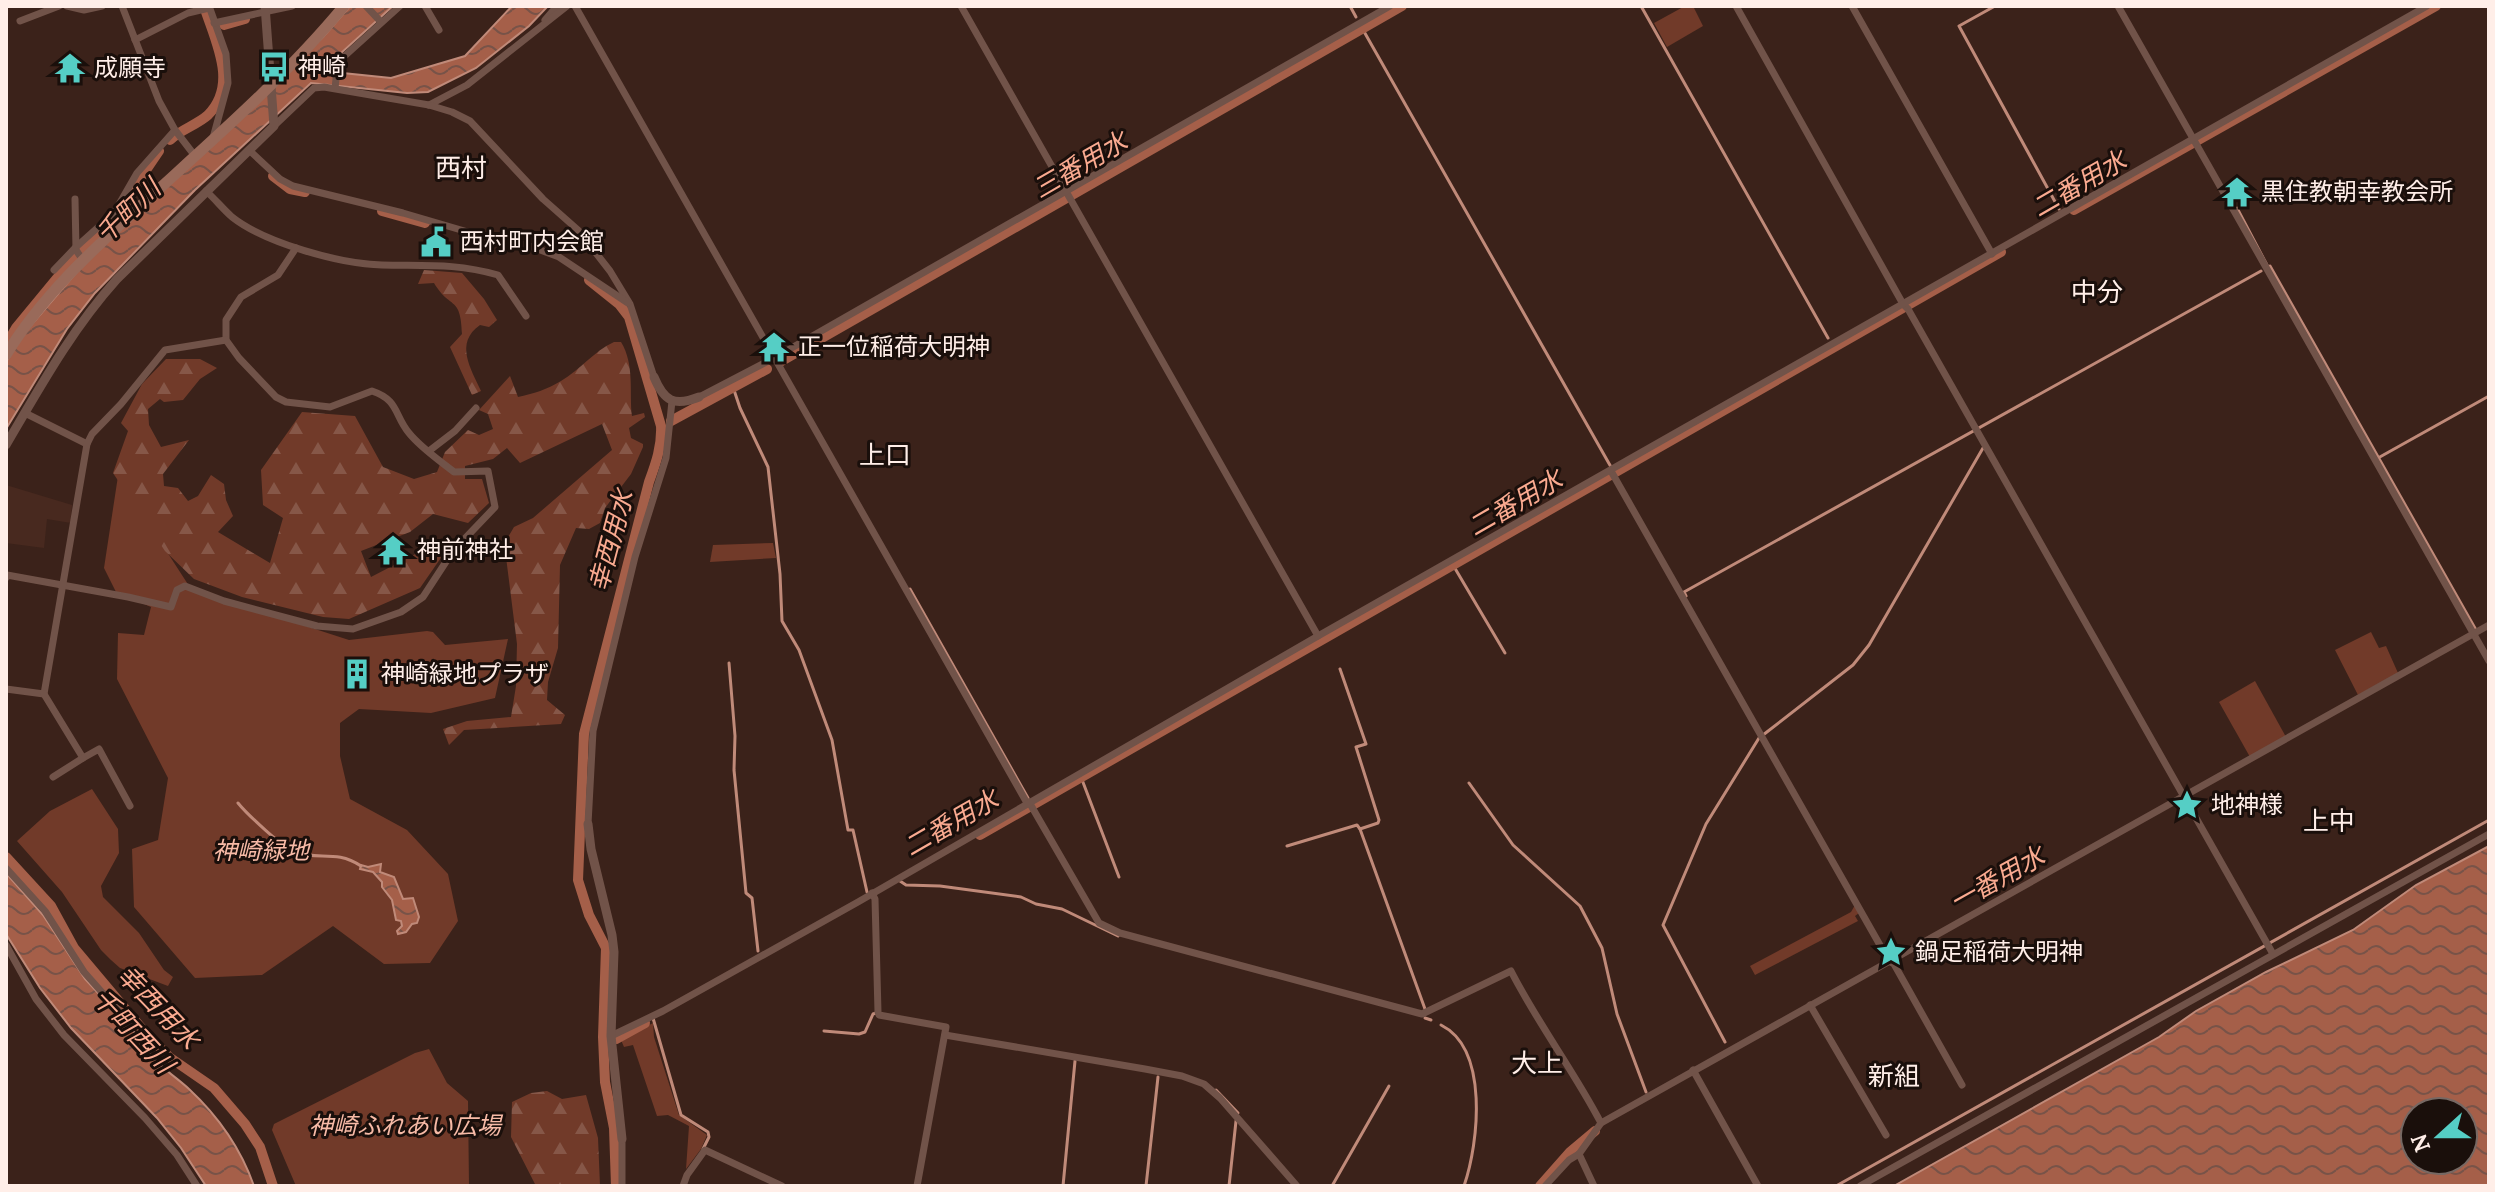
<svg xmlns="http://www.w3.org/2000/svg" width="2495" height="1192" font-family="Lora,'Noto Sans JP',serif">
<defs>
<pattern id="forest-firs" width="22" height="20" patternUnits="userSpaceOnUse" patternTransform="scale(2)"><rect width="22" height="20" fill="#713a29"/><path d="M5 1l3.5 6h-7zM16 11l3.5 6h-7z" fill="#865748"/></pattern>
<pattern id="water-waves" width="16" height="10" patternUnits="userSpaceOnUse" patternTransform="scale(2)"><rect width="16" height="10" fill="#a55f49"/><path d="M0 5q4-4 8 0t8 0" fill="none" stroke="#785348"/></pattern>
</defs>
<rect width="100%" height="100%" fill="#3b221a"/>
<!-- built -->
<polygon fill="#48291f" points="6,485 72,505 71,523 47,519 44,548 6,543"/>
<!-- green -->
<g fill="#713a29">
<polygon points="1685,6 1693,6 1703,26 1667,47 1654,23"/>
<polygon points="118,476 191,589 349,640 427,631 433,632 445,645 508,639 495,698 431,713 359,709 340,723 340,756 350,799 407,830 448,874 458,921 430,963 384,964 333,926 262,975 195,978 134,907 132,849 158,840 168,778 117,679 118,633 144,635 151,607 116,592 104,568"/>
<polygon points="773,543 776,558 710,562 713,545"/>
<polygon points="2371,632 2379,648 2386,646 2398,673 2358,695 2335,650"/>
<polygon points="2255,681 2286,737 2250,757 2219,702"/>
<polygon points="92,789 118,829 119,853 101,886 103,897 139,933 164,970 173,977 168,986 120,968 111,960 101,950 62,892 17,841 50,811"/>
<polygon points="1855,905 1859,913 1855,916 1858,921 1755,975 1750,966 1851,912"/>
<polygon points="653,1023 654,1037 679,1115 707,1135 701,1149 686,1169 689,1126 668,1115 657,1116 633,1045 624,1047 621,1040"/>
<polygon points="429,1049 447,1083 468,1101 469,1186 296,1186 272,1130 274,1124 415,1053"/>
</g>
<!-- forest -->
<g fill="url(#forest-firs)">
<path d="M424 270 462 273 484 299 497 320 489 327 480 325C454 343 471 369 481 391L472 395 450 347 462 334C461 295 450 310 434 283L418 284Z"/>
<path d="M614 342H621C635 365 629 393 632 416L644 413 645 417 629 428 631 438 643 444V447L631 474 605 508 600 523 589 529 576 528 560 565 558 648 548 682 547 700 565 715 561 724 464 730 449 745 443 729 467 721 511 717 516 686 517 644 505 549 507 539 514 527 533 518 612 450 602 424 520 463 507 448 493 459 465 466V479H482L489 503 468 523 433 514 410 532 361 551 371 577 425 549 445 552 420 588 349 619 323 617 242 597 194 579 165 551 113 473 128 431 121 423 142 384 166 359H200L217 368 200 379 183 400 164 402 160 399 148 409 149 425 161 447 189 440 163 474 164 486 178 488 188 501 198 496 211 475 224 484 226 500 233 516 218 532 270 563 283 518 263 505 261 470 302 412 355 416 383 467 414 479 437 472 445 452 468 430 479 435 493 429 488 414 479 410 510 376 518 397C533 394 548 389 561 381 580 370 594 351 614 342Z"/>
<polygon points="547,1091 562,1099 586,1095 598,1138 600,1186 536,1186 511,1137 512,1102 531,1093"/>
</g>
<!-- water -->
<g fill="url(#water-waves)" stroke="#c08a79" stroke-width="2" fill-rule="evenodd">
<polygon points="350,6 393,6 330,63 333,72 391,78 465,56 512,6 548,6 529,26 476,68 428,92 407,93 311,83 195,190 95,293 67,329 6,429 6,362 20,338 81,267 323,37"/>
<path d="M2489 846V1186H1894L2159 1037 2196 1011 2266 972 2353 930 2416 885ZM2463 1112V1160H2415V1112Z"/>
<polygon points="381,864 380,872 394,877 403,899 413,898 419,917 417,923 412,924 406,932 398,934 397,931 402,926 401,921 396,920 392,900 382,887 382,882 373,872 360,869 361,865 368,867"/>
<path d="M6 873 43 915 85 979 146 1045C155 1065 174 1075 189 1089 218 1116 241 1149 254 1186H206L181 1148 157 1118 71 1028 40 988 6 934Z"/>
</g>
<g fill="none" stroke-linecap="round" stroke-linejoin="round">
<!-- stream -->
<g stroke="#c08a79" stroke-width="3">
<polyline points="1350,6 1356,17"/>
<polyline points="1641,6 1828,338"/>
<polyline points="1995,6 1959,26 2059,209"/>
<polyline points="1362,28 1611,467"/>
<polyline points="2237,208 2268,267"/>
<polyline points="2270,266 2476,630"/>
<polyline points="733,387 740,408 768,467 780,574 782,621 799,650 832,740 848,830 853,830 867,892"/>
<polyline points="2378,458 2489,396"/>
<polyline points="1453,565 1505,653"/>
<polyline points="910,589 1028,798"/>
<polyline points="1686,596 1684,592 2261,271"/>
<polyline points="729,663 735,736 734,770 746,893 752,898 758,951"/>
<polyline points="1763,735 1853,665 1869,645 1983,448"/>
<polyline points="1081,777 1119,877"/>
<polyline points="1469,783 1513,845 1580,906 1602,948 1617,1014 1646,1092"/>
<path d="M238 803C246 813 284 849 295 852 319 861 335 849 361 866"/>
<polyline points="1360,829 1425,1009"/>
<polyline points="1287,846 1357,825 1360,829 1378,823 1379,820 1356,747 1366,744 1340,669"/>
<polyline points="900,881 906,885 940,886 1021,897 1036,904 1062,909 1118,936"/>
<polyline points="653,1018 681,1115 708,1132 709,1137 703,1149"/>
<polyline points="1425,1018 1431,1020"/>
<path d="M1441 1025C1489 1049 1479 1142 1464 1186"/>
<polyline points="824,1031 859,1034 865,1032 873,1014 876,1013"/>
<polyline points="1725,1042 1663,925 1706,824 1759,738"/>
<polyline points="1216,1090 1238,1113"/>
<polyline points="1063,1186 1075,1061"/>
<polyline points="1146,1186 1158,1077"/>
<polyline points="1229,1186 1236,1121"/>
<polyline points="1332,1186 1389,1086"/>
<polyline points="1836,1186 2489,820"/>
</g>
<!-- canal -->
<g stroke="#a55f49" stroke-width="10">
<polyline points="224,25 245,19"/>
<path d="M170 140C181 129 197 125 208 115 239 84 215 41 204 6"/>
<polyline points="273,176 290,189 305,192"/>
<polyline points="2074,210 2436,6"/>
<polyline points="382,211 425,223"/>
<path d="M589 280 619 304 629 317 661 426C662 446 656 463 649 482L584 734 578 880 589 915 606 948 603 1037 605 1082 614 1128 616 1186"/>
<polyline points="6,345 16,328 77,254 119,216 142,176 159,151"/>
<polyline points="780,362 1402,6"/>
<polyline points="671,421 767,369"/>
<polyline points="980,835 2001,252"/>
<polyline points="6,857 51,906 74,948 143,1030 169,1057 214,1088 245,1124 260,1147 273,1186"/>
<polyline points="616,1039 645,1023"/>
<polyline points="1540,1186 1570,1152 1595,1131"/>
</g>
<!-- minor -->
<g stroke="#715349" stroke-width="7">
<polyline points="67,6 84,10 102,6"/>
<polyline points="122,6 159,101 175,130 195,156"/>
<polyline points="209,6 226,54 228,83 213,138"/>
<polyline points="366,6 381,22"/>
<polyline points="425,6 439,30"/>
<polyline points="575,6 1027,803"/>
<polyline points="961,6 1318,636"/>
<polyline points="1736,6 1903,304 1908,309 2273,954"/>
<polyline points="1852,6 1992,254"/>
<polyline points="2118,6 2489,661"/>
<polyline points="545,20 557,6"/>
<polyline points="20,21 59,6"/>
<polyline points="214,23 292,6"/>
<polyline points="135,40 188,13 209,8"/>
<polyline points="335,88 338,62 400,6"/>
<polyline points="429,105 467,85 567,6"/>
<polyline points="274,126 314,88 324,87 429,105 452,112 470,121 543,199 578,230 610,271 630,304 654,377"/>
<polyline points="249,150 280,179 293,186 403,213 485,237 527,245 559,257 628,303"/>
<path d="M206 191C215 199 223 209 232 217 265 243 340 264 382 265 425 266 456 263 498 275L526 316"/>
<polyline points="75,199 76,250 82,259"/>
<polyline points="54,270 76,247 114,213 137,173 175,130"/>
<polyline points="699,397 774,358 1390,6"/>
<polyline points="25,413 87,444"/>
<polyline points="429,451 455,431 476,408"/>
<polyline points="1611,471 1889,961 1894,964 1962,1085"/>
<path d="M6 578 7 575 128 597 171 607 177 590 185 586 224 601 317 626 353 629 401 612 423 597 453 551 495 507 488 471 454 472C439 460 421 448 409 433 394 415 399 400 372 391L330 407 286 402 276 397 239 358 226 340V320L241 297 278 275 296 248"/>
<polyline points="6,689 44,694 87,444 92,434 121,404 165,350 226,340"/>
<polyline points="44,694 83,758 99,749 130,806"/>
<polyline points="53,777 83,758"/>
<path d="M1029 802 1099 923 1120 933 1422 1014 1511 971C1538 1024 1574 1071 1601 1123"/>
<polyline points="588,824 593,731 635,557 666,458 672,401"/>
<polyline points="6,868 45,911 84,972 130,1024"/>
<polyline points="872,893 875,899 878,1012 879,1015 946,1027 917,1186"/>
<polyline points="6,945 36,999 64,1035 145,1118 177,1155 197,1186"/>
<polyline points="1810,1005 1886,1135"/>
<polyline points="945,1035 1145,1069 1182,1076 1204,1084 1220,1098 1297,1186"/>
<polyline points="611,1036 663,1011 858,902 1318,636 2427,6"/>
<polyline points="1693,1070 1758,1186"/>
<polyline points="622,1139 622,1186"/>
<polyline points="1579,1154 1594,1186"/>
<polyline points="683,1186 687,1175 705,1150 782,1186"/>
<polyline points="1545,1186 1569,1160 1579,1154 1601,1123 2489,625"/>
<polyline points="1860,1186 2489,834"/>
</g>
<!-- tertiary -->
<g stroke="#715349" stroke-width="9">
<path d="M654 377C664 401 674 407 699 397"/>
<path d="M6 445C40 387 72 329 117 279L274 126 265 6"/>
<polyline points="588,824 591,849 612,935 614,952 611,1036 622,1139"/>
</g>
<!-- secondary -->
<path stroke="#996a5a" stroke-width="11" d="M6 355C43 294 97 246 149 198 216 137 286 76 344 6"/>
</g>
<!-- icons -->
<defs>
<g id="bus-bare" transform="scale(2.4)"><path d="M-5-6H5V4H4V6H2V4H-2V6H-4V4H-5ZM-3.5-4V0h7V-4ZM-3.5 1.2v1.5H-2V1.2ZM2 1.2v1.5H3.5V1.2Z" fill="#55cec5" stroke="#1a0f0b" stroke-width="2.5" paint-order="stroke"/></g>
<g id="temple-bare" transform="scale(2.4)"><path d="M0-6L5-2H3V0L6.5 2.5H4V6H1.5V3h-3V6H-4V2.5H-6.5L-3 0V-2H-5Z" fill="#55cec5" stroke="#1a0f0b" stroke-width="2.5" paint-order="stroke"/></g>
<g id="civic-bare" transform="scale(2.4)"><path d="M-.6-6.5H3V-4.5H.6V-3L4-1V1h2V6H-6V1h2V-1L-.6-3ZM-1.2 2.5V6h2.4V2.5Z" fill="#55cec5" stroke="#1a0f0b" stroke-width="2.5" paint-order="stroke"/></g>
<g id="building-bare" transform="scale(2.4)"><path d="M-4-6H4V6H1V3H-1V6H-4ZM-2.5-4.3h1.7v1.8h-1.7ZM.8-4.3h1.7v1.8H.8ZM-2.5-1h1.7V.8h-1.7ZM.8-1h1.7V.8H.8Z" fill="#55cec5" stroke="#1a0f0b" stroke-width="2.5" paint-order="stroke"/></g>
<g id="sight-bare" transform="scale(2.4)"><path d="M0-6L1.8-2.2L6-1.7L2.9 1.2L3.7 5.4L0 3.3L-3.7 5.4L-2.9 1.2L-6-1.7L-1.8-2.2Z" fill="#55cec5" stroke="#1a0f0b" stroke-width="2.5" paint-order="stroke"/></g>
</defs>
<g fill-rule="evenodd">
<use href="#bus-bare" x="274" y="67"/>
<use href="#temple-bare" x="70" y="68"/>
<use href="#temple-bare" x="2237" y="192"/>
<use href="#civic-bare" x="436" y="242"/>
<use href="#temple-bare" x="774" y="347"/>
<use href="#temple-bare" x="393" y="550"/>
<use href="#building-bare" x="357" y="674"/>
<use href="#sight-bare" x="2187" y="805"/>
<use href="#sight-bare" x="1891" y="952"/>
</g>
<g text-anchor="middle" stroke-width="6" stroke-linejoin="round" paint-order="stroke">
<!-- poi labels -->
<g font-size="24" fill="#ffeee8" stroke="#1a0f0b" text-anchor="start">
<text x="298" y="75">神崎</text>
<text x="94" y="76">成願寺</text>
<text x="2261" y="200">黒住教朝幸教会所</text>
<text x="460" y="250">西村町内会館</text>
<text x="798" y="355">正一位稲荷大明神</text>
<text x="417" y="558">神前神社</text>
<text x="381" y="682">神崎緑地プラザ</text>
<text x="2211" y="813">地神様</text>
<text x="1915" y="960">鍋足稲荷大明神</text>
</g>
<!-- park labels -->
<g font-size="24" font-style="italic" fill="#f7baa6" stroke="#1a0f0b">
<text x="261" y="859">神崎緑地</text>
<text x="405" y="1134">神崎ふれあい広場</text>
</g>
<!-- water labels -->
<g font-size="26" font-style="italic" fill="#faaa90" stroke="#1a0f0b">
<text transform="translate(1080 165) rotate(-30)" y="9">三番用水</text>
<text transform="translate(2079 184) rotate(-30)" y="9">二番用水</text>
<text transform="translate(128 211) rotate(-44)" y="9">千町川</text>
<text transform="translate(1515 503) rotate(-30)" y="9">二番用水</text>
<text transform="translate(611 541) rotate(-75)" y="9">幸西用水</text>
<text transform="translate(951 823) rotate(-30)" y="9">二番用水</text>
<text transform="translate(1997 879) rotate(-29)" y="9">一番用水</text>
<text transform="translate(158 1007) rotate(46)" y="9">幸西用水</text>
<text transform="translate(133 1031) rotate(47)" y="9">千町西川</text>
</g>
<!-- neighbourhood labels -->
<g font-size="26" fill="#ffeee8" stroke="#1a0f0b">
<text x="461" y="177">西村</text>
<text x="2097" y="301">中分</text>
<text x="885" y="464">上口</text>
<text x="2329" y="830">上中</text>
<text x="1537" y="1072">大上</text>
<text x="1894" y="1085">新組</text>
</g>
</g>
<!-- border -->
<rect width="2495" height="1192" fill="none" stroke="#ffeee8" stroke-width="16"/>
<!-- north arrow -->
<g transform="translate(2439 1136) rotate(249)"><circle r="38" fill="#1a0f0b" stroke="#766863" stroke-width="2"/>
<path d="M0-6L14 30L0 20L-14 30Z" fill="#55cec5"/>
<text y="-12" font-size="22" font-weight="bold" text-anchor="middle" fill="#ffeee8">N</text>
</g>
</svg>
